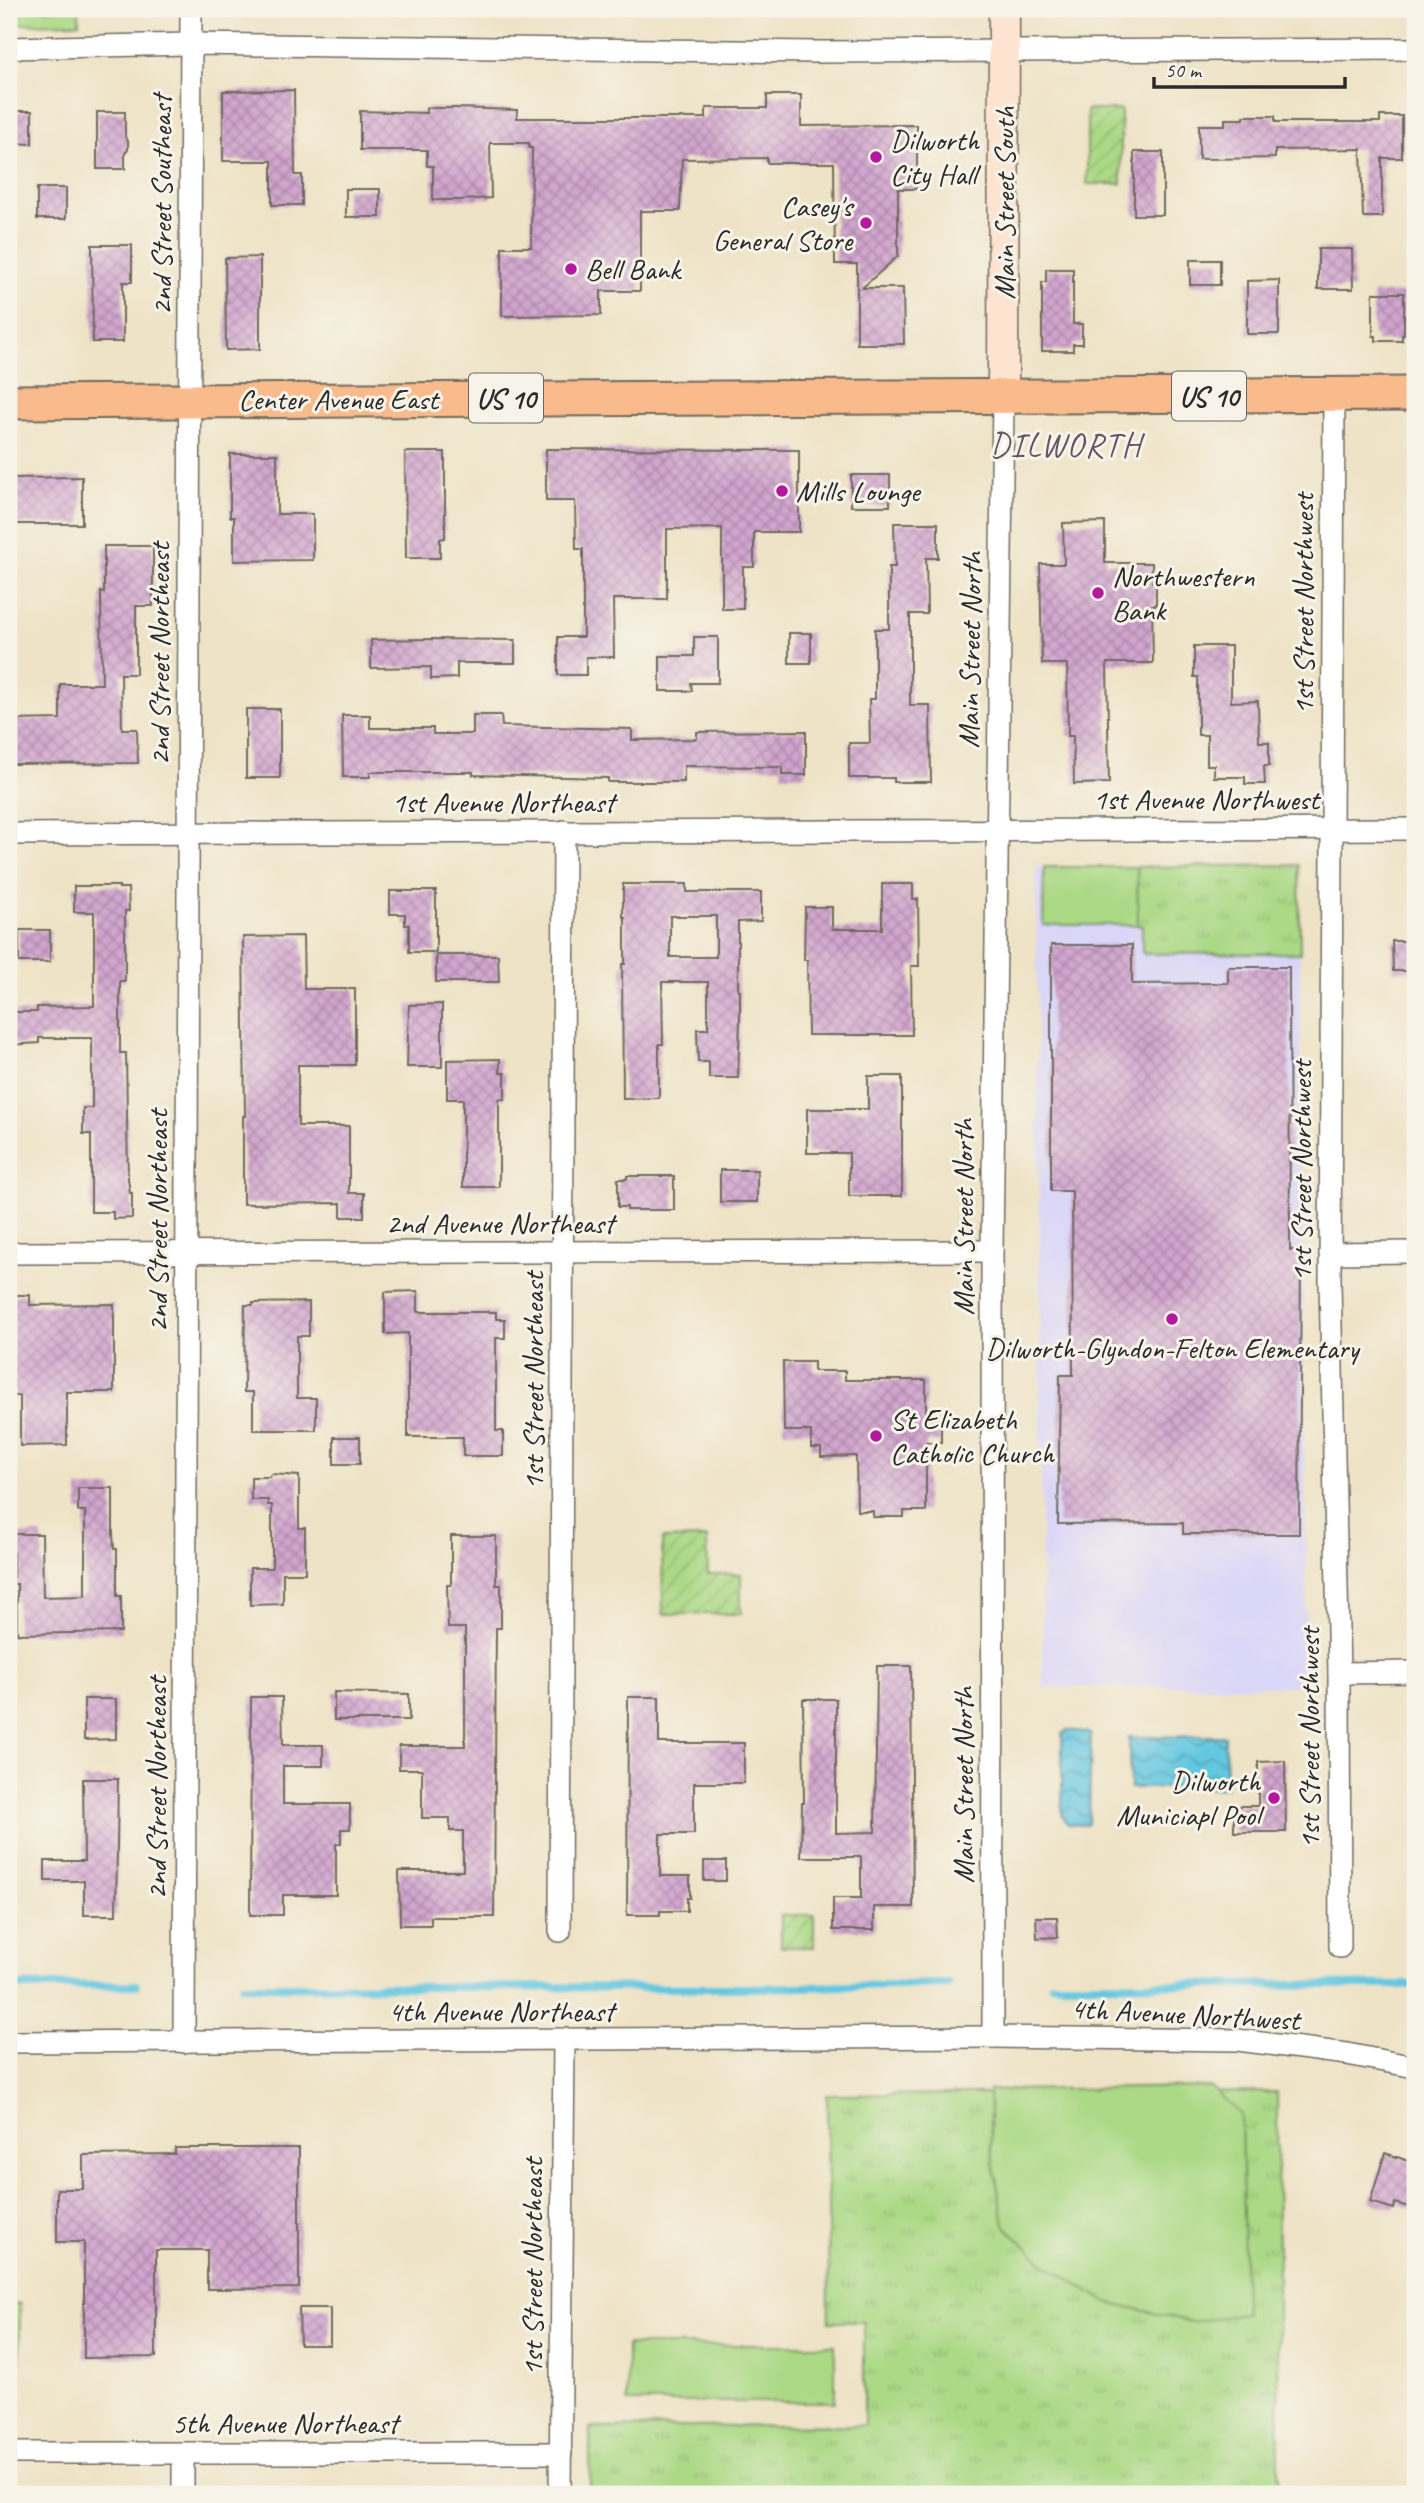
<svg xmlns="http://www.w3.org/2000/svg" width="1424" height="2503" font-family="Caveat,sans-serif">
<defs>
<pattern id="grass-tufts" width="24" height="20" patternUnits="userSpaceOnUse" patternTransform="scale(1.75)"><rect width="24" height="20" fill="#abd985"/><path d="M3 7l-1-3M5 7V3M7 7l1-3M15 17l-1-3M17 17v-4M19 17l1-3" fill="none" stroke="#93ba73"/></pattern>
<pattern id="garden-furrows" width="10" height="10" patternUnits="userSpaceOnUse" patternTransform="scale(1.75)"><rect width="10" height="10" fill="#abd985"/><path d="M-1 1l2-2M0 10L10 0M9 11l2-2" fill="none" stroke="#93ba73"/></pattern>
<pattern id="water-waves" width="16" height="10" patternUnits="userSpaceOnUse" patternTransform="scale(1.75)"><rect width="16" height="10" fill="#63c7e1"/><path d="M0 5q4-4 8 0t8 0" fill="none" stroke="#52a2b7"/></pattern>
<pattern id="building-cross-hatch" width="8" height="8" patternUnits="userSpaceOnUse" patternTransform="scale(1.75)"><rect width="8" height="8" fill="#d2a6cf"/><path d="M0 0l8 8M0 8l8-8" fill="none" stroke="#ab87a8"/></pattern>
</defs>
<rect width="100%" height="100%" fill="#f7f3e8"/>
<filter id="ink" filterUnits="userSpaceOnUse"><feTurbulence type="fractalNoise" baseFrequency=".0143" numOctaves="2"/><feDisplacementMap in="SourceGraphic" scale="14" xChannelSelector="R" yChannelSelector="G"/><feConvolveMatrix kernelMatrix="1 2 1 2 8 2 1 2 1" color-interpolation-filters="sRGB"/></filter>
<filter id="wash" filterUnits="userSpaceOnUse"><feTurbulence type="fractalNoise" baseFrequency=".00686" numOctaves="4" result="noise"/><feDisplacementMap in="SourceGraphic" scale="28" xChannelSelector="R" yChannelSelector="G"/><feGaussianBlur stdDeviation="1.57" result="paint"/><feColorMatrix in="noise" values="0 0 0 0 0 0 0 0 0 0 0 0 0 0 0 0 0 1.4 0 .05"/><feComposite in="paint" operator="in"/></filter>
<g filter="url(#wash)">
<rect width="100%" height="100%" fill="#eee3c6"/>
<!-- built -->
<polygon fill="#dad6f7" points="1299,865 1307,1686 1043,1687 1036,867"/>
<!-- grass -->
<g fill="url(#grass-tufts)" stroke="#6b8258" stroke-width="2">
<polygon points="9,9 79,9 79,23 9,24"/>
<polygon points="1299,865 1300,953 1144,954 1142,952 1142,926 1138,925 1137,867"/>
<polygon points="1277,2092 1279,2494 590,2494 590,2428 864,2425 864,2322 829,2322 827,2095"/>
<polygon points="9,2304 20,2304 19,2426 9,2426"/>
</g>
<!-- garden -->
<g fill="url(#garden-furrows)" stroke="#6b8258" stroke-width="2">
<rect x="1087" y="110" width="34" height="74"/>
<polygon points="707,1538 708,1574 741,1574 741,1614 663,1614 662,1539"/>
<rect x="781" y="1915" width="33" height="32"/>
</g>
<!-- pitch -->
<g fill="#abd985" stroke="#6b8258" stroke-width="2">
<polygon points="1044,867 1137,867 1138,925 1043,925"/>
<polygon points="1210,2087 1241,2114 1245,2313 1192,2322 1107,2302 1045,2264 1004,2225 991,2148 989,2090"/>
<rect x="627" y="2345" width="208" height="57"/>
</g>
<!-- water -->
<g fill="url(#water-waves)" stroke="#477986" stroke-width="2">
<polygon points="1067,1730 1087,1732 1091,1735 1089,1818 1087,1825 1068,1824 1062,1815 1062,1734"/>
<polygon points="1225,1736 1226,1787 1130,1788 1129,1737"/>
</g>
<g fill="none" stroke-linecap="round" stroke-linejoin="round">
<!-- stream -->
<g stroke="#63c7e1" stroke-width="8">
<polyline points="1052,1984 1415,1985"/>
<polyline points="9,1986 136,1985"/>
<polyline points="243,1986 745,1988 948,1984"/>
</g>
</g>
<g id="blocks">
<!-- building -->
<g fill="url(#building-cross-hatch)" fill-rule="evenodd">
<polygon points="294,90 295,175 302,175 302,205 272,205 272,161 223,161 223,91"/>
<polygon points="767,95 801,95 801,126 917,125 917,189 898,189 898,256 862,288 903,288 904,344 857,344 857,264 835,264 834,163 767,163 767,158 682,159 680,211 640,211 640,291 601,291 601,315 502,316 502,247 531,247 532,148 529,148 529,143 490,143 491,198 459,200 433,200 433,166 427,166 427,150 360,150 360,111 426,113 426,108 456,108 517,110 517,118 706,118 706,108 767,108"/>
<polygon points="9,111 32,111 32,144 9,143"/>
<polygon points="97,112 125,112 125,137 128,141 128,150 125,153 125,169 97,169"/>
<polygon points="1244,116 1275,116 1275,122 1380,122 1380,116 1402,116 1402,158 1382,158 1382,217 1363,217 1361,149 1275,150 1275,158 1199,159 1199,125 1225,125 1225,119 1244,119"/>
<rect x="1134" y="152" width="29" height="63"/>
<rect x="37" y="188" width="29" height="31"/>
<rect x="346" y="189" width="34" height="28"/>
<polygon points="92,245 132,245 132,282 123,282 123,342 93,342"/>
<polygon points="1318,249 1352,249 1353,289 1318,289"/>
<polygon points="260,257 260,349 226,350 225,258"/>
<rect x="1190" y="260" width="30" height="25"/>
<polygon points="1046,269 1073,269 1073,324 1082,324 1082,344 1073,344 1073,351 1042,351 1042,282 1046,282"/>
<polygon points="1279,280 1279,334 1247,334 1247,281"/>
<polygon points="1373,293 1404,293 1404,335 1402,335 1402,341 1376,341 1376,336 1373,336"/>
<polygon points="546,449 799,450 799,532 754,532 754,567 743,567 743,609 722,609 722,528 667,529 667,599 613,599 614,657 586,657 586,675 558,675 558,637 583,637 583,549 576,549 575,501 546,501"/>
<polygon points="405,452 445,452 445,538 440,539 440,558 406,558"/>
<polygon points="230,454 277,454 277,514 313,514 313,560 234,561 234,517 230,517"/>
<rect x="851" y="475" width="39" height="31"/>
<polygon points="82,477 82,524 9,524 9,478"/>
<polygon points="1105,522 1105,563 1152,563 1152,582 1156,582 1156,605 1152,605 1153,663 1107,663 1109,783 1074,784 1073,736 1068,736 1067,664 1042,664 1040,564 1064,564 1063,523"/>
<polygon points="894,523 938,523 938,558 926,558 927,614 910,614 910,705 930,705 931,782 894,782 894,778 849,778 849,743 870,743 869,699 875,699 875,629 889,629 889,567 895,567"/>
<polygon points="104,546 153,546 153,606 136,606 136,674 121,674 122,729 137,729 138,763 9,764 9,720 60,719 60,684 102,684 101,592 104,592"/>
<rect x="789" y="633" width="22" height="30"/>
<polygon points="694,637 718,637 718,683 691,683 692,691 660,691 660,656 694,656"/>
<polygon points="431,639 515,640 515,663 457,663 457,678 431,679 431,667 371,668 371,640"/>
<polygon points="1194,646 1231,646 1231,702 1258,701 1259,742 1269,742 1269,766 1264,766 1265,784 1245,784 1245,777 1214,777 1214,765 1207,765 1207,735 1198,735 1198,677 1194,677"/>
<rect x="246" y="709" width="34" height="69"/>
<polygon points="342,715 370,715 370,728 433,728 433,734 473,734 473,715 501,715 502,726 632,729 632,740 697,739 697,732 806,731 806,775 782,775 782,767 684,766 684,782 608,782 608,778 473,775 473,772 370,772 370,777 343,777"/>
<path d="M623 884H687V892H761V921L738 922V990H740V1020L738 1078H709V1062H698L697 1029H708V982H662L663 1044H659V1098L623 1099 622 964H625V917H623ZM670 916H716V957H670Z"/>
<polygon points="882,884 913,884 913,899 918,899 919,966 911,966 912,1035 808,1035 807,960 804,960 805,907 832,907 832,929 882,929"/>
<polygon points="74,886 119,886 119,888 128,888 129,911 125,911 125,981 120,981 120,1053 126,1053 128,1179 130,1193 132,1193 132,1218 113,1219 113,1212 91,1212 91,1134 83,1134 83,1108 92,1108 92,1038 39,1038 39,1043 9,1045 9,1012 37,1012 37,1007 94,1006 94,912 74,912"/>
<polygon points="390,891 436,891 436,952 409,952 409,925 405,925 405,914 390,914"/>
<rect x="19" y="930" width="31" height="32"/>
<polygon points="303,936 304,989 355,989 355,1065 298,1065 298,1126 349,1126 349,1193 364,1193 364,1217 341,1217 341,1203 243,1204 243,1116 245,1116 243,937"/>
<polygon points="1392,941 1415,941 1415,971 1393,971"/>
<polygon points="1051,945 1132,945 1132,984 1228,983 1228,967 1289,967 1290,1250 1301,1250 1299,1534 1183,1534 1183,1523 1058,1524 1060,1375 1073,1375 1072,1191 1051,1191"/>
<polygon points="436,955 498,955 499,982 436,982"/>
<polygon points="442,1004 442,1067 407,1067 409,1005"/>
<polygon points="500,1059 500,1073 505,1073 505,1099 499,1099 499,1187 463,1187 463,1099 447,1099 447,1060"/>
<polygon points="868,1076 902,1076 902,1196 849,1196 849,1153 807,1153 807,1109 868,1109"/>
<rect x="720" y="1170" width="37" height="32"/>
<polygon points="627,1176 674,1176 674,1210 627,1210 627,1207 618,1207 618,1179 627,1179"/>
<polygon points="418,1291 418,1312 496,1312 496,1319 505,1319 505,1338 496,1338 496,1431 503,1431 503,1456 463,1456 463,1437 408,1437 408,1333 385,1334 385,1292"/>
<polygon points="9,1295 30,1295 30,1305 114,1304 114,1392 67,1392 67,1445 20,1446 20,1396 13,1396 12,1322 9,1322"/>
<polygon points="309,1302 309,1336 297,1336 297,1398 316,1398 316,1430 253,1430 253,1392 244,1392 245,1305 253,1305 253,1303"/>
<polygon points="783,1362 814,1362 814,1371 845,1371 845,1380 926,1380 926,1422 941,1422 941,1442 926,1442 926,1511 904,1511 904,1517 873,1517 873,1511 857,1511 856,1456 821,1457 821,1448 811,1448 811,1431 784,1431"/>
<rect x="334" y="1437" width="26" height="27"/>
<polygon points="271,1474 299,1476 299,1528 305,1528 305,1573 283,1573 283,1604 250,1605 250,1568 272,1568 272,1505 268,1505 268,1500 251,1500 251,1477 269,1477"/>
<polygon points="78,1488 113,1488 113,1533 114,1549 117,1549 117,1596 121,1596 121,1632 17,1634 17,1584 13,1584 13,1534 42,1534 43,1597 85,1596 85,1511 78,1511"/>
<polygon points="451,1536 496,1536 496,1585 501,1585 501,1628 496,1628 494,1917 431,1917 431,1925 400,1925 399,1871 463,1871 463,1831 450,1831 450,1818 422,1818 422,1769 399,1769 399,1746 465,1746 465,1628 448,1628 447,1585 451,1585"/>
<polygon points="877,1666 911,1666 913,1907 874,1907 874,1930 833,1930 833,1898 861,1898 861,1857 801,1857 802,1803 804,1803 803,1699 836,1699 836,1833 875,1832"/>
<polygon points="334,1692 409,1694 409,1720 334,1720"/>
<polygon points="251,1697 282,1697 283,1745 323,1745 323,1766 283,1766 283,1804 350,1804 350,1829 341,1829 341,1844 336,1844 336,1895 283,1895 283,1915 250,1915"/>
<polygon points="628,1697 659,1697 659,1743 744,1743 744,1783 694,1783 694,1834 660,1834 660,1876 690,1876 690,1898 687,1898 687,1911 660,1911 660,1915 627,1915"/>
<polygon points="84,1699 116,1699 116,1739 84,1740"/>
<polygon points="1285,1761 1286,1832 1234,1832 1234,1806 1258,1806 1258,1762"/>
<polygon points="83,1779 118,1779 116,1915 84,1915 84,1881 45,1881 45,1861 84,1861"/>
<rect x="704" y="1861" width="22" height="20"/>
<polygon points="1036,1917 1057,1917 1058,1937 1037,1938"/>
<polygon points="175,2148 299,2148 299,2288 207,2289 207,2250 156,2250 156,2357 84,2358 84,2242 57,2242 57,2189 83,2189 83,2155 175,2154"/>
<polygon points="1385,2153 1415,2163 1415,2209 1395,2203 1394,2209 1370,2202"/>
<polygon points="299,2308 330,2308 330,2345 300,2345"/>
</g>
</g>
</g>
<g filter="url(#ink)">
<use href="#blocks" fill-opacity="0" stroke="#6f6b61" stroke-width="2"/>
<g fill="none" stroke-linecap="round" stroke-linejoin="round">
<!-- street casing -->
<g stroke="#6f6b61" stroke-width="24">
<g id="street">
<polyline points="9,48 190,44 816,52 1415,49"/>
<polyline points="1334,395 1330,1282 1339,1673 1340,1947"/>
<polyline points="9,834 1415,829"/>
<polyline points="9,1253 992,1251"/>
<polyline points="1330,1253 1415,1252"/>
<polyline points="1339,1673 1415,1672"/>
<polyline points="560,1931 564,831"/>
<polyline points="993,2037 992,1251 1003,398"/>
<polyline points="9,2042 993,2037 1238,2040 1347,2054 1415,2067"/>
<polyline points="184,2042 191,9"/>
<polyline points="9,2453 561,2453"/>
<polyline points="183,2453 183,2494"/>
<polyline points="560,2494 564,2041"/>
</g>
</g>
<!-- secondary casing -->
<g stroke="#6f6b61" stroke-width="33">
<polyline id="secondary" points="1003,398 1004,9"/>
</g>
<!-- primary casing -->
<g stroke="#6f6b61" stroke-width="37">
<polyline id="primary" points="9,402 1415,394"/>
</g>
<!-- street -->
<use href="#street" stroke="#fff" stroke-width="21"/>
<!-- secondary -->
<use href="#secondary" stroke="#fde4d1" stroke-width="30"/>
<!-- primary -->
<use href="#primary" stroke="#fabb8c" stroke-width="33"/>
</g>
</g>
<!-- markers -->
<g fill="#b5179e" stroke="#f7f3e8" stroke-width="2.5">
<circle cx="876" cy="157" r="7"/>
<circle cx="866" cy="223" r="7"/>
<circle cx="571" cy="269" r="7"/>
<circle cx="782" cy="491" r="7"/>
<circle cx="1098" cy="593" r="7"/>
<circle cx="1172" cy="1319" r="7"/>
<circle cx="876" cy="1436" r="7"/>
<circle cx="1274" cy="1798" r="7"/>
</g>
<g text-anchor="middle" stroke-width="6" stroke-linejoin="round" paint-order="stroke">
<!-- shield labels -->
<g fill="#f7f3e8" stroke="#686764" stroke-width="2">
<rect x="1172" y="371.5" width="74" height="49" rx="5"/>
<rect x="469" y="373.5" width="74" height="49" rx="5"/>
</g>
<g font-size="28" font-weight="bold" fill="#2b2b2b">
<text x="1209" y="406">US 10</text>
<text x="506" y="408">US 10</text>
</g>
<!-- poi labels -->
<g font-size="30" fill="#2b2b2b" stroke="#f7f3e8" text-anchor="start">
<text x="890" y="150">Dilworth<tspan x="890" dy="34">City Hall</tspan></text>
<text x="852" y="216" text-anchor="end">Casey's<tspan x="852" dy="34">General Store</tspan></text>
<text x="585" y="279">Bell Bank</text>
<text x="796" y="501">Mills Lounge</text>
<text x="1112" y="586">Northwestern<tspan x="1112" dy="34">Bank</tspan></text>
<text x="1172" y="1358" text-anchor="middle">Dilworth-Glyndon-Felton Elementary</text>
<text x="890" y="1429">St Elizabeth<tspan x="890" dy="34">Catholic Church</tspan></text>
<text x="1260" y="1791" text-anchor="end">Dilworth<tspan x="1260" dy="34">Municiapl Pool</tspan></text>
</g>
<!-- street labels -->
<g font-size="30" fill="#2b2b2b" stroke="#f7f3e8">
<text transform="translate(1004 203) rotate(-90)" y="10">Main Street South</text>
<text transform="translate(161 205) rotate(-90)" y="10">2nd Street Southeast</text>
<text x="338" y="409">Center Avenue East</text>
<text transform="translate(1303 604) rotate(-90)" y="10">1st Street Northwest</text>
<text transform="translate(970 650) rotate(-89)" y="10">Main Street North</text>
<text transform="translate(159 654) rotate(-90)" y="10">2nd Street Northeast</text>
<text x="1206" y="809">1st Avenue Northwest</text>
<text x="503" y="812">1st Avenue Northeast</text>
<text transform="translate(1301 1171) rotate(-90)" y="10">1st Street Northwest</text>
<text transform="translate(963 1217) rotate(-90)" y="10">Main Street North</text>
<text transform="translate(157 1221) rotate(-90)" y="10">2nd Street Northeast</text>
<text x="500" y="1233">2nd Avenue Northeast</text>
<text transform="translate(533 1381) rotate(-90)" y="10">1st Street Northeast</text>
<text transform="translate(1309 1738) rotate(-90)" y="10">1st Street Northwest</text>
<text transform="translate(963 1785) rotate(-90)" y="10">Main Street North</text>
<text transform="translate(156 1788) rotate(-90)" y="10">2nd Street Northeast</text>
<text x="501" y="2021">4th Avenue Northeast</text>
<text transform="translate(1185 2014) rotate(3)" y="10">4th Avenue Northwest</text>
<text transform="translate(532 2267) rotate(-90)" y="10">1st Street Northeast</text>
<text x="285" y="2433">5th Avenue Northeast</text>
</g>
<!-- quarter labels -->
<g font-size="33" letter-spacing="2" fill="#655664" stroke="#f7f3e8">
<text x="1066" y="456">DILWORTH</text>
</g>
</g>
<!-- margin -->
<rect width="1424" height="2503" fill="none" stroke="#f7f3e8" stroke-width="35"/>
<!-- scale -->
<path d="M1154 77v10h191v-10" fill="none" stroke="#2b2b2b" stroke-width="3.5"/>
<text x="1165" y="77" font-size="21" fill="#2b2b2b" stroke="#f7f3e8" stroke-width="5" paint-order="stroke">50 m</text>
</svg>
